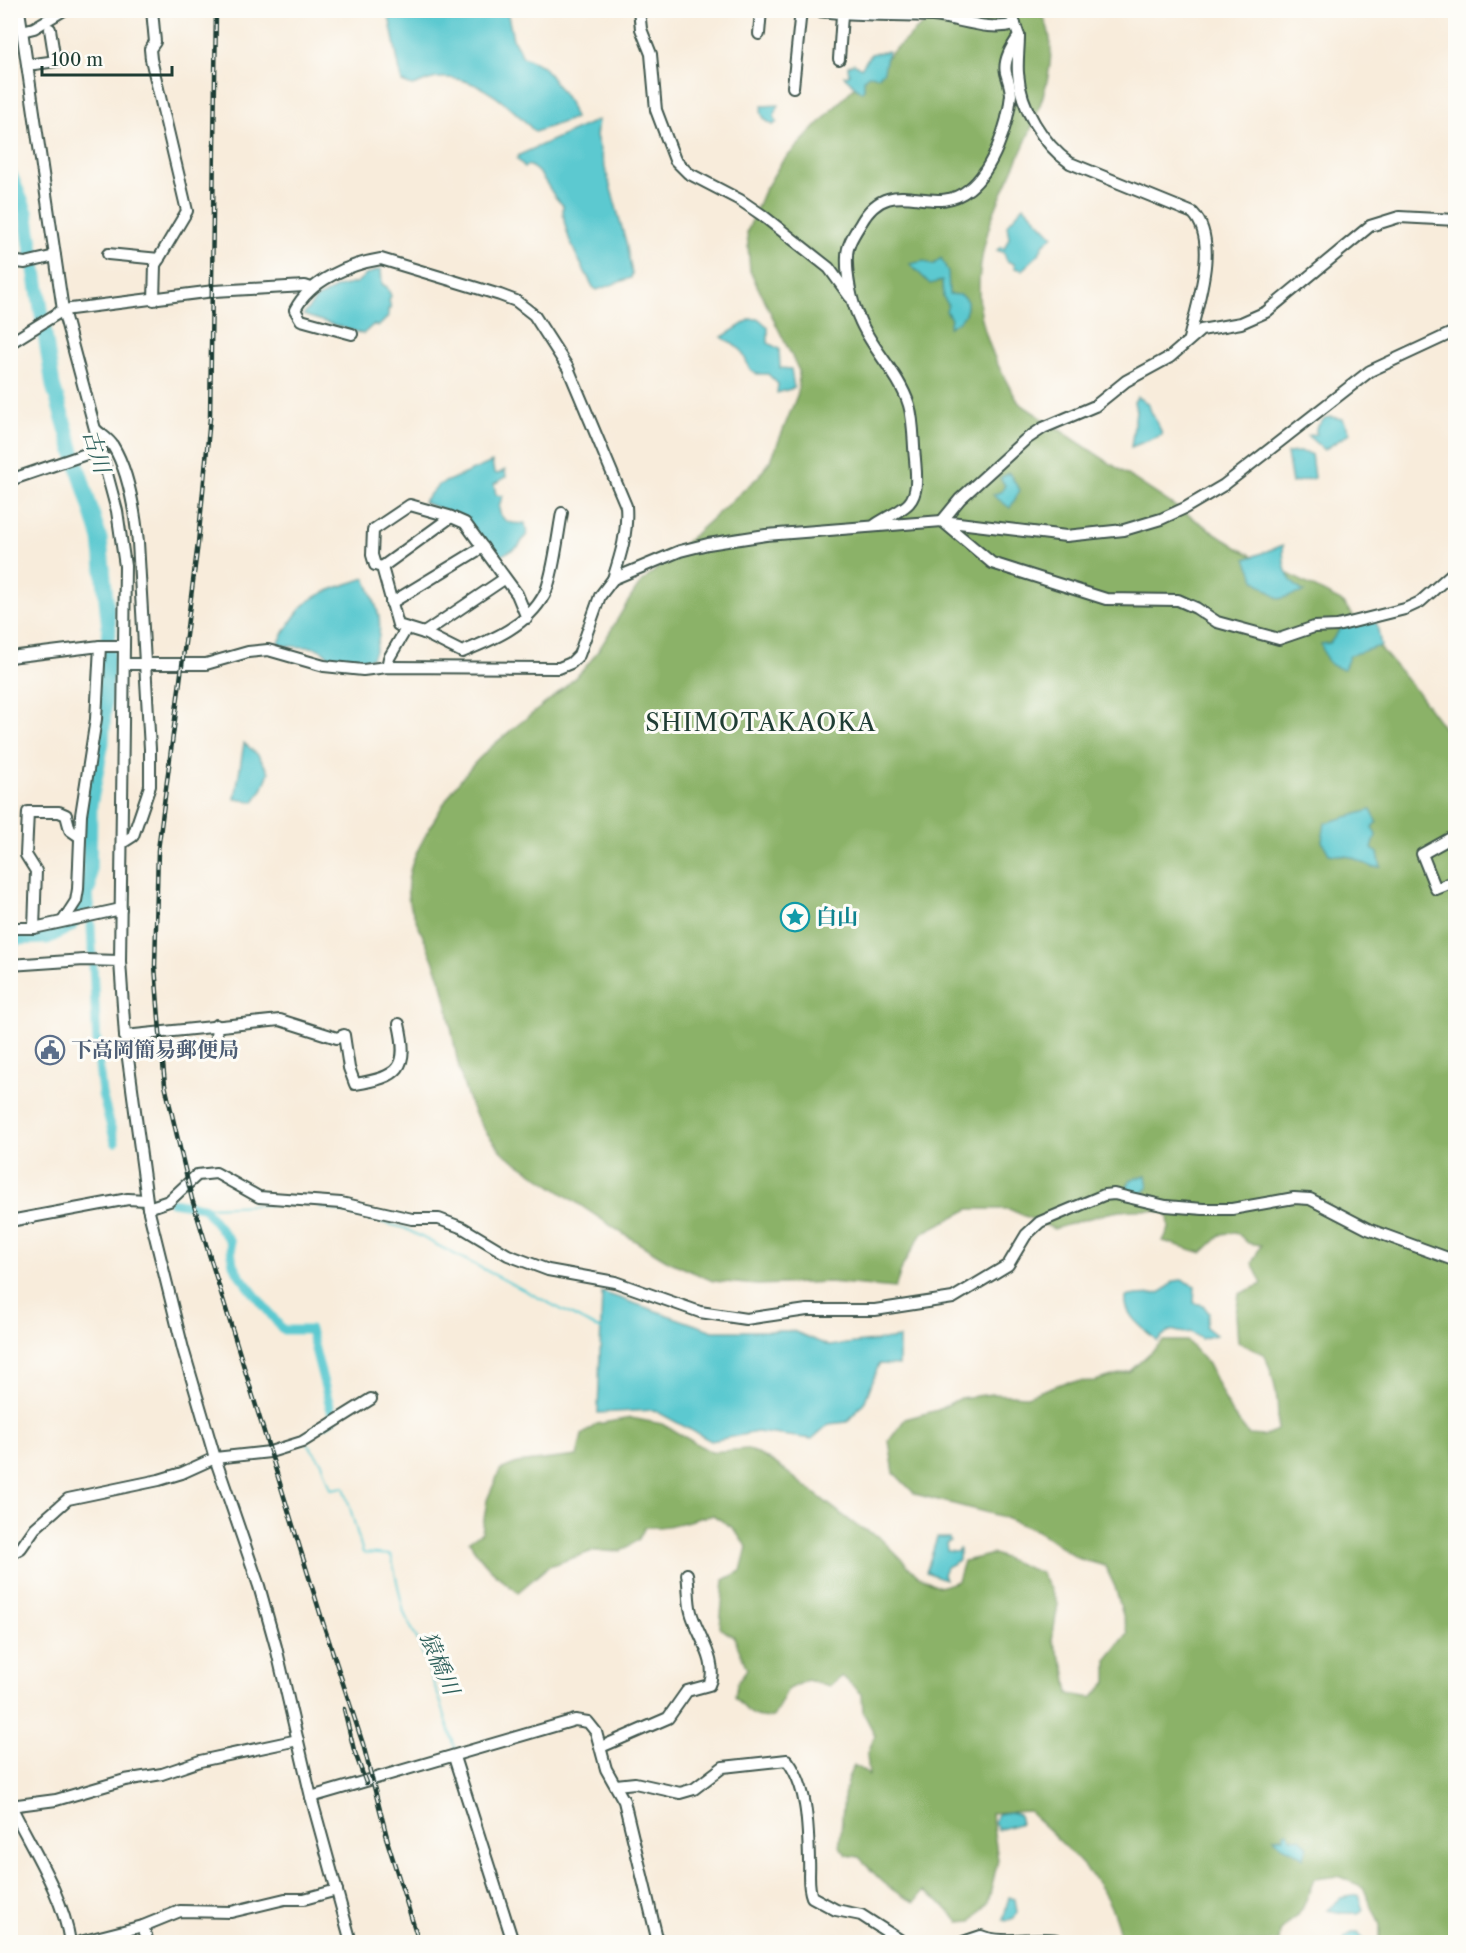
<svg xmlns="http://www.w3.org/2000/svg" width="1466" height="1953" font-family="'Libre Caslon Text','Noto Serif JP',serif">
<rect width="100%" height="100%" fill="#fdfcf7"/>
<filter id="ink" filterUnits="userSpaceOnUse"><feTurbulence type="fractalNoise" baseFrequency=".0167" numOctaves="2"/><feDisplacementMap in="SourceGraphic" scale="12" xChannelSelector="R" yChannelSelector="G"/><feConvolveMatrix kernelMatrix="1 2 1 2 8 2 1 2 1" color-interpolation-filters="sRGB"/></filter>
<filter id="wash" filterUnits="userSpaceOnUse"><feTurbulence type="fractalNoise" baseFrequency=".008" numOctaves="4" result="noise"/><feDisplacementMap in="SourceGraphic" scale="24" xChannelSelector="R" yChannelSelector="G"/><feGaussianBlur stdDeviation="1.35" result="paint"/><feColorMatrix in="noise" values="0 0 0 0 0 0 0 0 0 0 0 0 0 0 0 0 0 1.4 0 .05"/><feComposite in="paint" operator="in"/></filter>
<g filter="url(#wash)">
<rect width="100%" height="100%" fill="#f8ecdb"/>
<!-- forest -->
<path fill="#8bb267" stroke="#55784e" stroke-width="1.5" d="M945 11H1040C1077 66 1009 166 991 221 984 244 978 269 979 293 979 332 999 371 1019 403L1238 548 1341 601 1418 693 1455 743V1942H1380V1925L1363 1887 1339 1876 1314 1879 1302 1910 1280 1932 1279 1942H1121C1113 1883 1068 1851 1029 1811L991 1813 998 1860 988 1903 972 1921 959 1922 938 1900 923 1891 915 1902C891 1893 876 1876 859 1857L847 1855 839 1846C844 1820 840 1789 854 1765L869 1775 867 1755 875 1735 863 1712 862 1694 842 1676 829 1686 807 1680 788 1689 773 1717C754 1720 746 1711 735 1697L737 1683 747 1669 734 1637 720 1628 724 1580 741 1571 747 1547 733 1528 713 1515C687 1520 671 1529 645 1527L639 1539 621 1551H593L549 1566 518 1592C497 1577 482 1563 469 1541L482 1532 487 1500 500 1470 517 1463 577 1456 582 1435 597 1424 631 1418 662 1424 711 1452 748 1449 775 1463 857 1526 878 1536 918 1576 940 1587 958 1581 964 1561 994 1554 1041 1573 1058 1604 1052 1640 1065 1668 1069 1694 1092 1698 1107 1682V1659L1128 1633 1115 1587 1105 1566 1077 1558 1040 1532 1000 1516 915 1494 894 1473 889 1441 905 1419 938 1410 960 1398 992 1394 1027 1396 1066 1382 1095 1381 1130 1371 1163 1341H1187L1208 1364 1231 1412 1249 1435 1264 1436 1277 1430C1280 1402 1275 1379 1264 1354L1238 1342 1236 1314 1239 1294 1262 1284 1252 1263 1261 1245 1248 1243 1236 1232 1222 1234 1202 1253 1163 1241 1169 1229 1168 1214C1130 1202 1090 1218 1054 1229L1009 1209H969L922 1233 903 1265 895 1288 829 1282 758 1285 713 1281 668 1261 622 1233 507 1156C455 1107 459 1052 443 988 435 959 419 931 409 902 404 879 413 858 424 838 442 805 460 775 488 750 518 722 553 701 582 671 606 645 619 612 640 584L758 477 771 460 798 393 799 371 750 271 747 232 763 193 781 163 863 78 921 26Z"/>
<!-- water -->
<g fill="#5bc9d0" stroke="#3d8382" stroke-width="1.5">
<path d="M388 11H507L513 39 523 57 543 66 569 102 575 118 535 132C512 107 476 74 439 78 430 78 420 84 412 86L402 82Z"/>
<polygon points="888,51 884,71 879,76 868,75 864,79 864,89 861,92 844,76 849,75 848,66 854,63 861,68 871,54"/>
<path d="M779 105 774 116 777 122 773 125C765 121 759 114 762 106Z"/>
<path d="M598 120 596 136 626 242 632 274 631 278 597 290 593 287C580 261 562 235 563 205 549 195 546 173 528 165L525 167 517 159 519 155Z"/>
<polygon points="1024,206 1053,236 1043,245 1039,254 1022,270 1015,268 1014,264 1007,261 1004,253 997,250 1001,247 1004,249 1009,238 1007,225"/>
<path d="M941 258 948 272 949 294 960 295 967 300C968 316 962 320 949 327L951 319 946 311 948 304 943 297 942 281 930 284 910 264 924 261 933 265Z"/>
<polygon points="381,269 382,284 387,287 391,296 389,300 391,309 388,309 388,317 379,326 373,325 363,334 303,315 316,299 338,287 356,283 367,274"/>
<polygon points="751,319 759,319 768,327 768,343 779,349 780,368 791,369 794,388 777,393 778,384 768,374 756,374 750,369 741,350 722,337"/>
<path d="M1137 397 1149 404C1149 413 1160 424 1162 435L1131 447 1136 411 1134 402Z"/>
<polygon points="1331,417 1343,419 1350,433 1324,450 1308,436 1316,434 1316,428 1325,418"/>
<polygon points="1301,452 1311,454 1314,478 1292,483 1287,453"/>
<path d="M492 462 494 473 498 474 505 470 506 477 494 484 496 495 503 496C493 515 505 526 525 523L527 534 518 547 494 559 492 549 465 519 423 502 438 485Z"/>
<polygon points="1009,473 1020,490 1010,508 993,495 1002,491 1005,485 1000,478"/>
<path d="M1283 545C1283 566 1285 580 1304 592L1279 599 1256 581 1246 559Z"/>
<path d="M365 578C378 609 387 625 372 658L356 663 329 657C316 640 297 651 278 644 304 594 314 596 365 578Z"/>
<path d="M1372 620 1377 624 1381 646 1350 655 1344 669C1327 666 1326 660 1321 644L1330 643 1341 628Z"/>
<polygon points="244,743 258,755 269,772 263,788 254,802 235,799"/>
<polygon points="1371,810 1377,822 1372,827 1376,835 1372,849 1378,853 1381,867 1372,867 1351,857 1329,854 1322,841 1325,823"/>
<polygon points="1146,1175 1148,1188 1137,1199 1134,1191 1126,1189 1130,1180"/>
<path d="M1182 1280 1195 1286 1194 1303 1203 1305 1209 1313 1206 1327 1216 1335 1201 1339 1191 1332C1170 1336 1178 1321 1157 1341 1145 1329 1123 1316 1126 1297 1149 1290 1156 1302 1174 1281Z"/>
<polygon points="602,1292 713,1331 793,1331 829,1346 899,1338 899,1365 879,1364 865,1401 847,1422 829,1424 812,1439 757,1432 711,1441 654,1410 598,1413"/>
<polygon points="937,1538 949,1538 950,1541 946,1543 947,1551 956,1552 959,1549 959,1560 946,1567 943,1574 945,1579 926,1572"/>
<polygon points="1010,1812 1019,1815 1021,1823 998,1830 994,1822 998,1814"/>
<path d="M1288 1832 1290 1837 1300 1838 1308 1847 1303 1858C1294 1848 1281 1849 1274 1837H1284V1833Z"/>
<polygon points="1358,1895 1363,1910 1358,1913 1343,1913 1327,1910 1341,1898"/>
<polygon points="1009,1897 1015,1899 1017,1912 1014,1918 1006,1921 1003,1920"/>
<polygon points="1352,1933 1358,1933 1365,1942 1344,1942 1345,1937"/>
</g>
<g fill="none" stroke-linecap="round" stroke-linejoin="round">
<!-- stream -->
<g stroke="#5bc9d0" stroke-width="2">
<polyline points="319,1206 404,1228 603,1331"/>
<polyline points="203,1207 289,1204"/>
<polyline points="307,1443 322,1463 331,1489 344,1487 363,1553 391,1555 404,1613 418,1641 441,1703 456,1751"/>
</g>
<!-- canal -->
<g stroke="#5bc9d0" stroke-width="9">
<polyline points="89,887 97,1045 102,1094 115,1142"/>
<polyline points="172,1202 203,1207 230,1241 233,1264 240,1276 283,1330 310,1330 333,1418 324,1424"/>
</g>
<!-- river -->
<polyline stroke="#5bc9d0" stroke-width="15" points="10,175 26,212 53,386 100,539 109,629 102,743 90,805 89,887 70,925 47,937 10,938"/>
</g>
</g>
<g filter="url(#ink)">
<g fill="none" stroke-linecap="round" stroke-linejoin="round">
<!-- minor casing -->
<g stroke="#40574d" stroke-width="14">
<g id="minor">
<polyline points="19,10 63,310 117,511 125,566 120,961 125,1036 148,1208 183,1349 215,1458 259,1586 276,1647 311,1797 351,1942"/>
<polyline points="152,10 155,42 150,49 151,59 187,211 155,265 154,300"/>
<polyline points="639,10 641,29 651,54 656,110 675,160 688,173 740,200 762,215 829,268 850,297"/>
<path d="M811 10C852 16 892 14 932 16 959 18 988 32 1015 24"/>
<polyline points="50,29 55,61"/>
<polyline points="22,31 34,28 64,10"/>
<polyline points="759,34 761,10"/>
<path d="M1019 36C1019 48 1017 61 1018 73 1020 107 1043 144 1070 163L1193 213C1220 241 1197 305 1189 339"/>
<polyline points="839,59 842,15"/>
<polyline points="27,65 64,60"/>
<polyline points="793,87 801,10"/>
<polyline points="108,254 159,259"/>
<polyline points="10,261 25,263 55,256"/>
<path d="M352 334 301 320 295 310C310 280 350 264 381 259L500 295 516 301 534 315 568 368 626 506C628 532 621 554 613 579"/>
<polyline points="10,343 63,310 214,291 305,286 311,288"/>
<path d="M96 430C101 435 109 439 113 446 129 472 135 512 138 542L150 749V786L133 836 122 843"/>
<polyline points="10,480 101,449"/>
<polyline points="942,521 960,499 1025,440 1043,428 1095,406 1126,381 1170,357 1201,330 1241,323 1266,312 1370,226 1399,217 1456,220"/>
<polyline points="942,521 992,563 1106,599 1178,600 1196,608 1217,622 1279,639 1314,627 1337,626 1405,609 1420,602 1456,570"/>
<path d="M875 525C883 519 903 510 909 503 919 492 916 473 915 459 913 442 914 422 909 405 899 373 871 349 859 318 851 301 846 275 847 256 847 244 855 233 861 223 891 170 932 220 969 189 993 170 1008 125 1011 95 1011 88 1008 80 1006 73 1003 60 1012 46 1019 36L1010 10"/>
<polyline points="382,567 451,517"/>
<polyline points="391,603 483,547"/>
<path d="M527 618 517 594 465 523 449 516 410 505 373 530 372 555 375 565 382 567 398 625 424 633 462 652C492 640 528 625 544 595 553 579 558 533 562 513"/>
<polyline points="424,633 504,579"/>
<polyline points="10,657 100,646 124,646"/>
<polyline points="124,664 206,664 248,652 268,650 324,666 363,670 387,667 559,668 571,663 579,655 600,596 613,579 680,551 708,544 766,535 942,521 1066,536 1124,530 1161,519 1185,508 1224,485 1370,371 1456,331"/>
<polyline points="387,667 389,658 406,629"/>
<polyline points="1456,835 1422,854 1436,889 1456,881"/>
<polyline points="63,921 76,901 78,889 81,815 96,719 100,646"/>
<polyline points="10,928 34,928 121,909"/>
<polyline points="34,928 36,871 26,855 28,812 59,812 66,815 70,830 80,837"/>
<polyline points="10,965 84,960 120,961"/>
<polyline points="216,1025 217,1045"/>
<path d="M125 1036 280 1020 337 1038 344 1035 349 1068 355 1084C400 1077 409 1068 399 1024"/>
<polyline points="148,1208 169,1201 197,1175 216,1173 259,1197 341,1203 412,1219 439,1219 463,1228 508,1255 548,1270 615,1282 700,1312 746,1319 807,1310 875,1310 953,1298 1008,1265 1026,1235 1040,1222 1104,1195 1114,1194 1166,1206 1203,1209 1232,1209 1294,1198 1310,1199 1368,1229 1456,1261"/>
<polyline points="10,1221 128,1199 146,1200"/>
<polyline points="10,1554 21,1548 35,1528 68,1499 159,1480 182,1473 215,1458 270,1452 302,1442 371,1399"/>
<path d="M601 1747 668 1718 687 1691 709 1685C720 1663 696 1633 691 1612 688 1601 689 1586 687 1574"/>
<polyline points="454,1757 513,1942"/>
<path d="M616 1785 635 1783 680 1793 694 1789 723 1767 787 1760C808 1787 808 1827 809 1860 810 1873 807 1884 812 1897L836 1910 861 1915 903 1942"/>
<polyline points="311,1797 575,1720 588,1722 596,1732 606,1769 624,1801 658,1942"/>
<polyline points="10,1806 56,1800 125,1780 162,1774 200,1761 298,1740"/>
<path d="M11 1806C32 1849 63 1895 70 1942"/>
<polyline points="143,1926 148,1942"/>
<polyline points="80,1942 143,1926 180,1911 231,1912 285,1899 304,1899 337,1890"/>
<path d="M963 1942 981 1936C1005 1945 1031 1936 1057 1940V1942"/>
</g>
</g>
<!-- minor -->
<use href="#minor" stroke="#fff" stroke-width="10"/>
<!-- rail casing -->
<g stroke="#1f3d34" stroke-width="4.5">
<g id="rail">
<polyline points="216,10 210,418 198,543 158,850 155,966 160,1032 165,1085 192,1199 325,1629 363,1744 388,1841"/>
<polyline points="344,1709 354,1750 366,1783"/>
<polyline points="385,1834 419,1942"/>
</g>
</g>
<!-- rail -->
<use href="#rail" stroke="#fdfcf7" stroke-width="2" stroke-dasharray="7" stroke-linecap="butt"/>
</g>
</g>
<!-- icons -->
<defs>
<g id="sight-ring" transform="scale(1.5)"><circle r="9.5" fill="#fdfcf7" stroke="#0f9aa8" stroke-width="1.5"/><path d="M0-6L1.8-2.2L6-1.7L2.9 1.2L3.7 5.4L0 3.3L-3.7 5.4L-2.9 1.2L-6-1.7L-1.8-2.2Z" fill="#0f9aa8"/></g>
<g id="civic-ring" transform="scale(1.5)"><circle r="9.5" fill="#fdfcf7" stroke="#5c6f8a" stroke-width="1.5"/><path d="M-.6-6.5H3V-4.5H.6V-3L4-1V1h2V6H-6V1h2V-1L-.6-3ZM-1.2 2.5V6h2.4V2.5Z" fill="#5c6f8a"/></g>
</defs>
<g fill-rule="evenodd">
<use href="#sight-ring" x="795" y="917"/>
<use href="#civic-ring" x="50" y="1050"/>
</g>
<g text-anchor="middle" stroke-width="6" stroke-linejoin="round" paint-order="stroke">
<!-- culture labels -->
<g font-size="21" font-weight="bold" fill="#0d838f" stroke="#fdfcf7" text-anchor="start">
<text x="816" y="924">白山</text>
</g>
<!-- service labels -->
<g font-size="21" font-weight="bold" fill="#4e5e75" stroke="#fdfcf7" text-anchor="start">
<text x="71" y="1057">下高岡簡易郵便局</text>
</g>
<!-- water labels -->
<g font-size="22" font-style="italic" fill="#2e605b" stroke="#fdfcf7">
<text transform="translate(97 451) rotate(73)" y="8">古川</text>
<text transform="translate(440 1663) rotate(67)" y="8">猿橋川</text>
</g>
<!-- quarter labels -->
<g font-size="24" letter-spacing="1.5" fill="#1f3d34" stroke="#fdfcf7">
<text x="761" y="731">SHIMOTAKAOKA</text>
</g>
</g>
<!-- margin -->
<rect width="1466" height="1953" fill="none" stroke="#fdfcf7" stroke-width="36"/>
<!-- scale -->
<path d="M42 66v9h130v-9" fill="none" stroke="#1f3d34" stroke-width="3"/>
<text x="51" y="66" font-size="18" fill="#1f3d34" stroke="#fdfcf7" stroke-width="4.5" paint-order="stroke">100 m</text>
</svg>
